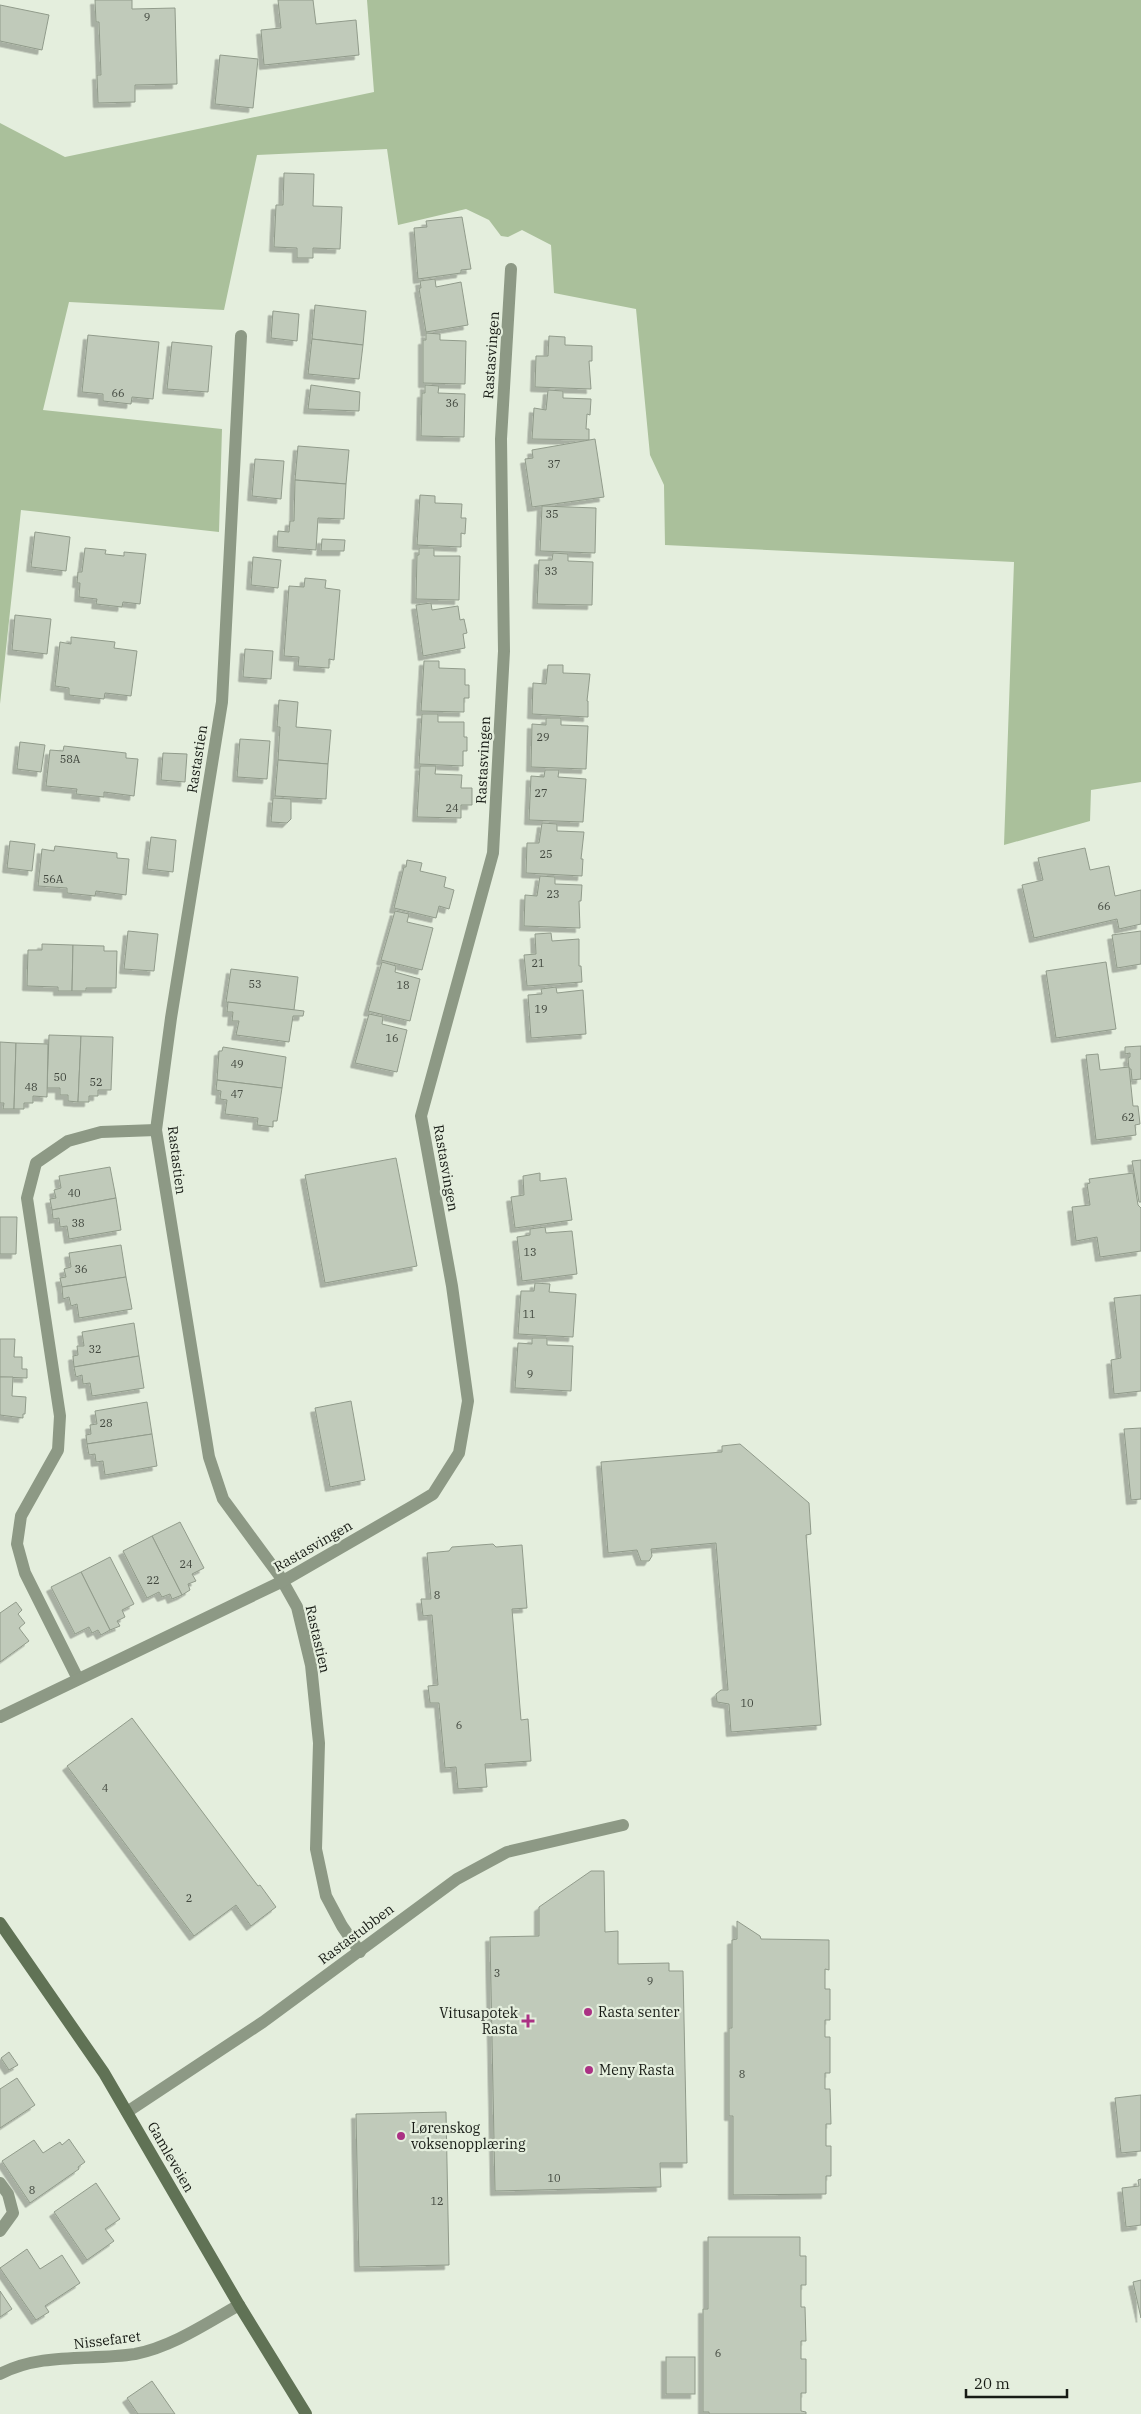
<svg xmlns="http://www.w3.org/2000/svg" width="1141" height="2414" font-family="'IBM Plex Serif',serif">
<defs>
<filter id="shadow"><feDropShadow dx="-4.5" dy="4.5" stdDeviation="0" flood-color="#0004"/></filter>
</defs>
<rect width="100%" height="100%" fill="#e4eedd"/>
<!-- green -->
<polygon fill="#aac09b" points="367,0 1141,0 1141,782 1091,790 1090,821 1004,845 1014,562 665,545 664,485 650,455 636,309 554,293 551,245 522,230 508,237 501,236 489,220 466,209 398,225 387,149 257,155 224,310 69,302 43,410 222,429 219,532 21,510 0,704 0,123 65,157 374,92"/>
<!-- building -->
<g fill="#c0caba" stroke="#919b8b" filter="url(#shadow)">
<polygon points="95,0 132,0 132,9 175,8 177,84 135,85 135,102 98,103 97,75 101,75 99,22 96,22"/>
<polygon points="278,0 313,0 316,24 356,20 359,55 264,65 261,30 281,28"/>
<polygon points="0,5 49,15 42,50 0,41"/>
<polygon points="220,55 258,59 253,108 215,104"/>
<polygon points="284,173 314,174 313,206 342,207 340,249 313,248 313,258 297,258 297,248 274,247 276,205 283,205"/>
<polygon points="462,217 471,269 461,270 461,273 418,279 414,228 427,227 426,221"/>
<polygon points="435,279 436,287 461,282 468,325 426,332 419,288 421,288 420,281"/>
<polygon points="315,305 366,311 363,345 312,339"/>
<polygon points="273,311 299,314 297,341 271,338"/>
<polygon points="426,333 440,334 440,340 466,341 465,384 423,383 423,340 426,340"/>
<polygon points="88,335 159,342 153,399 132,397 131,404 103,401 103,394 82,392"/>
<polygon points="549,336 565,337 565,345 592,346 592,361 589,361 591,389 535,387 536,356 548,356"/>
<polygon points="312,339 363,345 359,379 308,374"/>
<polygon points="172,342 212,346 208,392 167,389"/>
<polygon points="311,385 360,392 359,411 308,409"/>
<polygon points="425,385 439,386 438,393 465,394 464,437 421,436 422,393 425,393"/>
<polygon points="548,390 563,391 563,398 591,399 590,415 587,414 586,429 589,429 589,440 532,439 534,408 546,410"/>
<polygon points="595,439 604,497 532,507 525,459 533,458 532,450"/>
<polygon points="298,446 349,450 346,484 295,480"/>
<polygon points="255,459 284,461 281,499 252,496"/>
<polygon points="295,480 346,484 344,519 318,518 316,550 277,547 278,531 289,532 290,521 294,521"/>
<polygon points="420,495 435,496 435,503 462,504 461,518 466,518 465,534 461,533 461,547 417,545"/>
<polygon points="542,506 596,508 595,553 540,551"/>
<polygon points="35,532 70,537 66,571 31,567"/>
<polygon points="322,539 345,540 344,551 321,551"/>
<polygon points="85,548 106,550 105,554 124,556 124,552 146,554 140,604 123,602 122,607 96,604 97,599 79,597 80,583 77,583 78,572 82,572"/>
<polygon points="419,548 434,548 434,556 460,556 459,600 416,599 417,555 419,555"/>
<polygon points="553,553 568,554 568,561 593,562 592,605 537,604 539,560 552,560"/>
<polygon points="253,557 281,560 278,588 251,585"/>
<polygon points="305,578 326,580 325,588 340,590 334,660 329,659 329,668 298,666 299,657 284,656 289,586 304,587"/>
<polygon points="431,603 432,610 458,606 460,620 464,619 467,633 463,634 465,648 423,656 416,605"/>
<polygon points="15,615 51,619 47,654 12,650"/>
<polygon points="71,637 115,642 114,648 137,651 131,696 105,693 104,699 69,695 69,688 55,686 60,642 71,644"/>
<polygon points="245,649 273,651 271,679 243,677"/>
<polygon points="424,661 439,661 439,668 465,669 465,685 469,685 469,698 464,698 464,712 421,711"/>
<polygon points="548,665 563,665 563,673 590,674 587,701 588,701 588,717 532,714 533,683 546,684"/>
<polygon points="279,700 298,702 296,727 331,730 328,764 278,760 280,727 277,727"/>
<polygon points="422,714 438,714 438,722 464,722 464,737 467,737 467,751 463,751 463,766 419,764"/>
<polygon points="546,718 561,718 561,725 588,726 586,769 531,767 532,724 546,725"/>
<polygon points="240,739 270,741 267,779 237,777"/>
<polygon points="20,742 45,745 41,772 17,769"/>
<polygon points="64,746 126,753 126,758 138,759 134,796 104,792 104,797 76,794 77,789 46,786 50,750 63,751"/>
<polygon points="163,753 187,754 185,782 161,780"/>
<polygon points="278,760 328,764 326,799 275,796"/>
<polygon points="420,766 436,766 435,774 462,775 461,788 472,788 472,805 461,805 461,818 417,817"/>
<polygon points="545,770 559,770 558,777 586,779 583,822 529,820 531,776 544,777"/>
<polygon points="273,798 291,799 291,819 287,823 271,822"/>
<polygon points="542,823 557,824 557,831 584,832 581,859 583,859 582,876 526,873 527,843 539,843"/>
<polygon points="151,837 176,840 173,872 147,869"/>
<polygon points="10,841 35,844 32,871 7,868"/>
<polygon points="55,846 117,853 117,858 129,859 126,895 96,891 95,896 67,893 67,888 38,886 42,849 54,851"/>
<polygon points="1085,848 1090,870 1109,866 1115,896 1141,890 1141,924 1119,929 1117,919 1034,938 1022,885 1043,880 1038,858"/>
<polygon points="407,860 422,863 420,871 446,877 444,887 454,890 449,909 439,906 436,918 394,908 404,867 406,867"/>
<polygon points="540,876 555,877 555,884 582,885 581,901 579,901 580,928 524,926 525,895 537,896"/>
<polygon points="395,911 409,914 407,922 433,928 422,970 381,960"/>
<polygon points="128,931 158,934 154,971 124,969"/>
<polygon points="1141,931 1141,964 1117,968 1112,935"/>
<polygon points="551,933 552,941 579,939 579,966 581,966 582,982 527,986 524,955 536,954 535,934"/>
<polygon points="42,944 73,945 72,991 58,991 58,987 27,986 28,950 42,950"/>
<polygon points="73,945 104,946 104,951 117,951 116,988 86,988 86,991 72,991"/>
<polygon points="382,962 396,966 395,972 420,979 410,1021 368,1011"/>
<polygon points="1106,962 1116,1029 1056,1038 1046,971"/>
<polygon points="231,969 298,977 294,1010 226,1002"/>
<polygon points="556,987 557,993 583,990 586,1034 531,1038 528,995 542,994 541,989"/>
<polygon points="228,1002 304,1011 303,1016 293,1016 289,1042 236,1035 239,1021 232,1021 233,1012 227,1012"/>
<polygon points="369,1014 383,1017 382,1024 407,1030 397,1072 355,1063"/>
<polygon points="49,1035 81,1036 78,1102 68,1101 68,1095 60,1095 60,1088 47,1088"/>
<polygon points="81,1036 113,1037 111,1090 98,1090 98,1096 89,1096 89,1102 78,1102"/>
<polygon points="0,1042 16,1043 14,1109 3,1109 4,1103 0,1103"/>
<polygon points="16,1043 48,1044 47,1097 33,1096 33,1103 24,1103 24,1109 14,1109"/>
<polygon points="1141,1046 1141,1079 1132,1080 1131,1069 1129,1069 1128,1058 1130,1057 1130,1053 1125,1054 1125,1047"/>
<polygon points="223,1047 286,1057 282,1088 217,1080 219,1051 222,1051"/>
<polygon points="1098,1054 1100,1070 1129,1067 1133,1106 1138,1106 1140,1124 1135,1125 1136,1135 1096,1140 1086,1055"/>
<polygon points="217,1080 282,1088 277,1121 273,1121 273,1127 257,1125 258,1118 225,1114 227,1100 220,1099 221,1091 216,1090"/>
<polygon points="396,1158 417,1266 325,1283 305,1175"/>
<polygon points="1141,1160 1141,1202 1139,1202 1132,1161"/>
<polygon points="110,1167 116,1198 52,1210 50,1199 56,1198 54,1190 61,1188 59,1176"/>
<polygon points="540,1173 540,1181 566,1178 572,1220 515,1228 511,1197 524,1195 523,1176"/>
<polygon points="1133,1173 1138,1205 1141,1208 1141,1251 1100,1257 1097,1237 1076,1241 1072,1207 1090,1205 1087,1184 1090,1183 1089,1179"/>
<polygon points="116,1198 121,1230 69,1239 67,1226 60,1227 59,1218 53,1219 52,1210"/>
<polygon points="0,1217 17,1217 16,1254 0,1254"/>
<polygon points="545,1227 546,1233 572,1231 577,1274 522,1281 517,1237 530,1235 530,1229"/>
<polygon points="121,1245 126,1277 62,1287 60,1278 66,1277 64,1269 71,1267 69,1253"/>
<polygon points="126,1277 132,1309 79,1318 77,1304 71,1306 69,1297 63,1299 62,1287"/>
<polygon points="535,1283 550,1284 549,1292 576,1294 573,1337 518,1334 521,1291 534,1291"/>
<polygon points="1141,1295 1141,1391 1114,1394 1111,1360 1121,1358 1114,1298"/>
<polygon points="134,1323 139,1356 74,1367 73,1356 78,1355 77,1346 84,1346 82,1332"/>
<polygon points="532,1338 547,1338 547,1345 573,1346 571,1391 515,1388 518,1343 532,1344"/>
<polygon points="0,1339 15,1339 14,1357 22,1357 22,1369 27,1369 27,1378 0,1377"/>
<polygon points="139,1356 144,1388 92,1396 90,1383 83,1384 82,1375 76,1377 74,1367"/>
<polygon points="0,1377 13,1377 12,1396 26,1397 25,1414 23,1414 23,1418 0,1415"/>
<polygon points="351,1401 365,1480 330,1487 315,1408"/>
<polygon points="147,1402 152,1434 87,1444 86,1435 91,1434 90,1425 97,1424 95,1411"/>
<polygon points="1141,1428 1141,1499 1131,1500 1124,1429"/>
<polygon points="152,1434 157,1466 105,1475 103,1461 96,1462 95,1454 89,1455 87,1444"/>
<polygon points="740,1444 809,1503 811,1534 806,1535 821,1725 731,1732 729,1704 717,1702 716,1694 721,1690 728,1690 716,1543 651,1549 652,1556 649,1561 641,1561 637,1550 608,1553 601,1462 722,1452 722,1446"/>
<polygon points="180,1522 204,1568 192,1574 196,1581 188,1584 190,1590 182,1595 152,1536"/>
<polygon points="152,1536 182,1595 172,1599 170,1594 162,1597 159,1592 147,1598 123,1551"/>
<polygon points="493,1544 496,1547 522,1545 527,1608 512,1609 521,1720 528,1719 531,1761 485,1764 487,1787 458,1789 456,1767 445,1768 439,1703 430,1703 428,1686 438,1685 432,1615 423,1616 421,1599 431,1599 427,1553 449,1551 452,1547"/>
<polygon points="110,1557 134,1604 122,1610 125,1617 117,1621 120,1626 110,1630 81,1572"/>
<polygon points="81,1572 110,1630 101,1635 98,1630 92,1633 89,1627 75,1634 51,1587"/>
<polygon points="16,1602 22,1610 18,1614 25,1623 19,1628 29,1641 0,1662 0,1613"/>
<polygon points="132,1718 258,1886 260,1885 276,1907 251,1926 236,1905 194,1936 67,1766"/>
<polygon points="591,1871 604,1871 605,1932 618,1931 618,1964 669,1963 669,1971 683,1971 687,2163 660,2163 661,2187 495,2191 490,1937 539,1936 539,1907"/>
<polygon points="737,1921 760,1936 761,1939 829,1940 829,1970 825,1969 825,1989 830,1989 830,2020 825,2020 825,2037 830,2037 830,2073 825,2073 825,2089 830,2089 831,2124 826,2124 826,2146 831,2146 831,2176 826,2176 826,2194 733,2195 733,2116 729,2116 729,2028 732,2028 732,1940 737,1939"/>
<polygon points="9,2052 18,2065 9,2070 1,2058"/>
<polygon points="17,2078 35,2105 0,2128 0,2089"/>
<polygon points="1141,2095 1141,2151 1121,2153 1115,2098"/>
<polygon points="446,2112 449,2265 359,2267 356,2114"/>
<polygon points="69,2139 85,2162 78,2167 79,2169 30,2203 2,2161 34,2140 43,2153 60,2142 62,2145"/>
<polygon points="1141,2179 1141,2225 1126,2227 1122,2188 1139,2186 1138,2180"/>
<polygon points="96,2183 120,2219 105,2229 114,2241 87,2260 54,2212"/>
<polygon points="708,2237 800,2237 800,2256 806,2256 806,2285 801,2285 801,2307 805,2307 806,2341 801,2341 801,2359 806,2359 806,2393 801,2393 801,2411 806,2412 806,2414 709,2414 709,2412 703,2412 703,2309 708,2309"/>
<polygon points="27,2249 40,2269 62,2255 80,2283 45,2306 49,2312 36,2320 0,2268"/>
<polygon points="1141,2280 1141,2318 1133,2282"/>
<polygon points="0,2291 12,2309 0,2317"/>
<rect x="666" y="2357" width="29" height="37"/>
<polygon points="152,2381 175,2414 138,2414 127,2398"/>
</g>
<g fill="none" stroke-linecap="round" stroke-linejoin="round">
<!-- street -->
<g stroke="#8d9985" stroke-width="12">
<polyline points="241,336 222,702 171,1018 156,1130 209,1457 223,1499 279,1575 297,1607 311,1665 319,1743 316,1849 326,1896 342,1926 360,1952"/>
<polyline points="78,1679 25,1573 17,1544 21,1516 58,1450 60,1416 27,1198 36,1163 68,1141 101,1132 156,1130"/>
<polyline points="0,1717 283,1581 413,1506 433,1494 459,1453 468,1401 452,1286 421,1116 493,853 504,651 501,439 511,269"/>
<polyline points="127,2112 263,2022 457,1879 507,1852 623,1825"/>
<polyline points="0,2183 8,2194 13,2213 0,2231"/>
<path d="M0 2374C42 2352 90 2361 135 2354 172 2347 207 2323 239 2305"/>
</g>
<!-- secondary -->
<polyline stroke="#607255" stroke-width="12" points="0,1923 104,2073 239,2305 306,2414"/>
</g>
<!-- markers -->
<g fill="#ab3184" stroke="#e4eedd" stroke-width="2">
<circle cx="588" cy="2012" r="5"/>
<path d="M525.5 2013.5h5v5h5v5h-5v5h-5v-5h-5v-5h5z"/>
<circle cx="589" cy="2070" r="5"/>
<circle cx="401" cy="2136" r="5"/>
</g>
<g text-anchor="middle" stroke-width="4.5" stroke-linejoin="round" paint-order="stroke">
<!-- number labels -->
<g font-size="11" fill="#41473e">
<text x="147" y="21">9</text>
<text x="118" y="397">66</text>
<text x="452" y="407">36</text>
<text x="554" y="468">37</text>
<text x="552" y="518">35</text>
<text x="551" y="575">33</text>
<text x="543" y="741">29</text>
<text x="70" y="763">58A</text>
<text x="541" y="797">27</text>
<text x="452" y="812">24</text>
<text x="546" y="858">25</text>
<text x="53" y="883">56A</text>
<text x="553" y="898">23</text>
<text x="1104" y="910">66</text>
<text x="538" y="967">21</text>
<text x="255" y="988">53</text>
<text x="403" y="989">18</text>
<text x="541" y="1013">19</text>
<text x="392" y="1042">16</text>
<text x="237" y="1068">49</text>
<text x="60" y="1081">50</text>
<text x="96" y="1086">52</text>
<text x="31" y="1091">48</text>
<text x="237" y="1098">47</text>
<text x="1128" y="1121">62</text>
<text x="74" y="1197">40</text>
<text x="78" y="1227">38</text>
<text x="530" y="1256">13</text>
<text x="81" y="1273">36</text>
<text x="529" y="1318">11</text>
<text x="95" y="1353">32</text>
<text x="530" y="1378">9</text>
<text x="106" y="1427">28</text>
<text x="186" y="1568">24</text>
<text x="153" y="1584">22</text>
<text x="437" y="1599">8</text>
<text x="747" y="1707">10</text>
<text x="459" y="1729">6</text>
<text x="105" y="1792">4</text>
<text x="189" y="1902">2</text>
<text x="497" y="1977">3</text>
<text x="650" y="1985">9</text>
<text x="742" y="2078">8</text>
<text x="554" y="2182">10</text>
<text x="32" y="2194">8</text>
<text x="437" y="2205">12</text>
<text x="718" y="2357">6</text>
</g>
<!-- street labels -->
<g font-size="14" fill="#171b15" stroke="#e4eedd">
<text transform="translate(491 355) rotate(-86)" y="5">Rastasvingen</text>
<text transform="translate(197 759) rotate(-81)" y="5">Rastastien</text>
<text transform="translate(483 760) rotate(-87)" y="5">Rastasvingen</text>
<text transform="translate(177 1160) rotate(83)" y="5">Rastastien</text>
<text transform="translate(446 1168) rotate(80)" y="5">Rastasvingen</text>
<text transform="translate(313 1546) rotate(-30)" y="5">Rastasvingen</text>
<text transform="translate(318 1639) rotate(77)" y="5">Rastastien</text>
<text transform="translate(356 1934) rotate(-37)" y="5">Rastastubben</text>
<text transform="translate(171 2157) rotate(60)" y="5">Gamleveien</text>
<text transform="translate(107 2340) rotate(-7)" y="5">Nissefaret</text>
</g>
<!-- poi labels -->
<g font-size="14" fill="#171b15" stroke="#e4eedd" text-anchor="start">
<text x="598" y="2017">Rasta senter</text>
<text x="518" y="2018" text-anchor="end">Vitusapotek<tspan x="518" dy="16">Rasta</tspan></text>
<text x="599" y="2075">Meny Rasta</text>
<text x="411" y="2133">Lørenskog<tspan x="411" dy="16">voksenopplæring</tspan></text>
</g>
</g>
<!-- scale -->
<path d="M966 2389v8h101v-8" fill="none" stroke="#171b15" stroke-width="2.5"/>
<text x="974" y="2389" font-size="15" fill="#171b15" stroke="#e4eedd" stroke-width="4" paint-order="stroke">20 m</text>
</svg>
